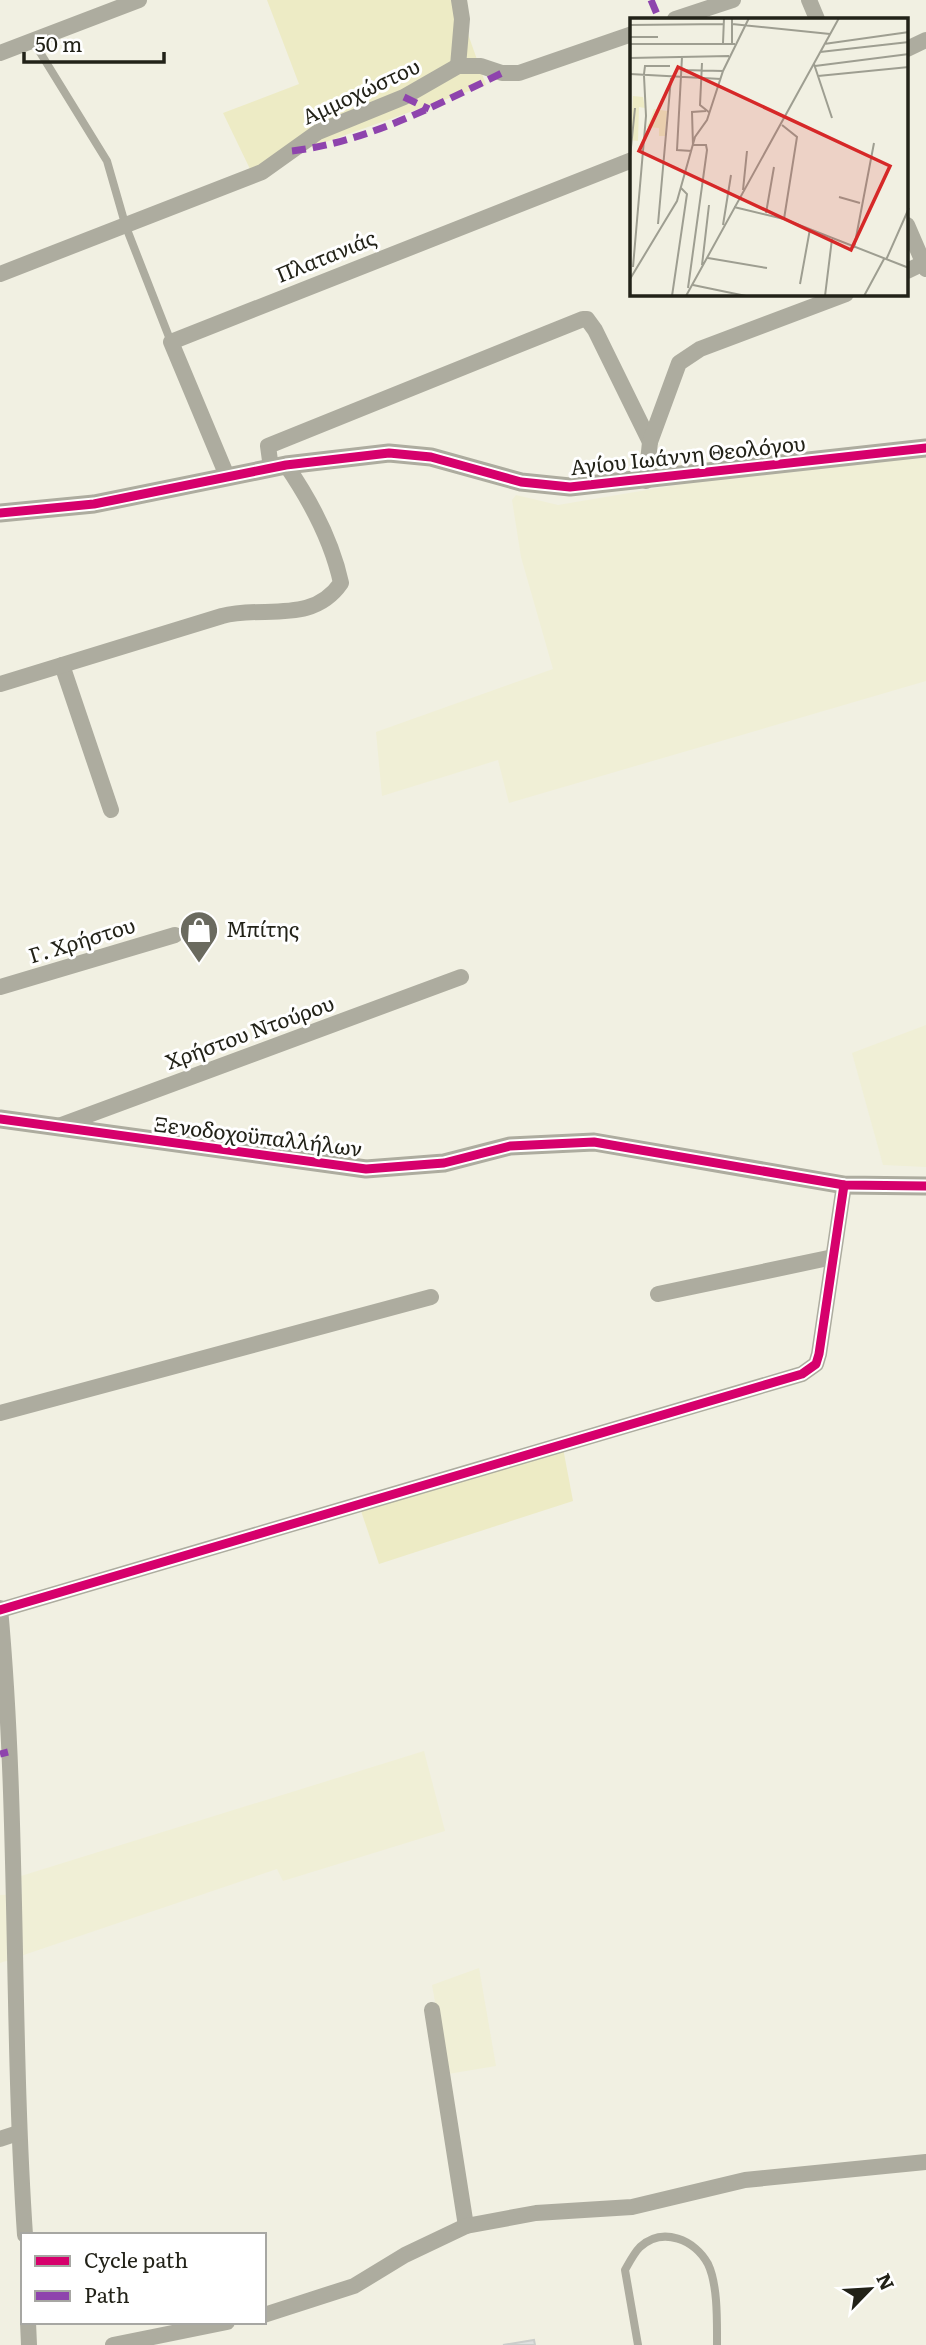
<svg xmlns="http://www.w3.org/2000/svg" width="926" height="2345" font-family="Literata,serif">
<rect width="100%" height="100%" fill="#f1f0e2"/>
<!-- built -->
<g fill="#f0efd6">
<polygon points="926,452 926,681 509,803 498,760 382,796 376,732 553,669 521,557 512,500 516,495 558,505 700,481"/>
<polygon points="926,1025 926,1167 883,1165 852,1053"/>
<polygon points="424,1751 445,1831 283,1881 277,1869 0,1963 0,1895 22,1894 21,1876"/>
<polygon points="479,1968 496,2066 448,2074 432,1985"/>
</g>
<!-- green -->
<g fill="#edebc5">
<polygon points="267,0 456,0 486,85 250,169 223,113 299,84"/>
<polygon points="563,1448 573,1501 379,1564 361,1511"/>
</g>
<!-- building -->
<polygon fill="#dee0df" stroke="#cbcecb" stroke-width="2" points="534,2340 535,2345 503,2345"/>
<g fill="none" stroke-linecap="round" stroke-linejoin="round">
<!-- service -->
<g stroke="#adac9f" stroke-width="8">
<polyline points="33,41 107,161 126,227 171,342"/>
<path d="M638 2345 625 2270C629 2263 634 2253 640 2247 663 2226 695 2240 708 2264 718 2285 717 2322 717 2345"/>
</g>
<!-- minor -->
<g stroke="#adac9f" stroke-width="16">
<polyline points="809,0 817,19"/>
<polyline points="675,19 733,0"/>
<polyline points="907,49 926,40"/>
<polyline points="0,53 139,0"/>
<polyline points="458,66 462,19 459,0"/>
<polyline points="907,225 926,269"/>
<polyline points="907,271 926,262"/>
<polyline points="0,274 262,172 318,132 404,97 458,66 481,66 502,73 519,73 632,34"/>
<polyline points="271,468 268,446 583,319 587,319 595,330 650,442"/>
<polyline points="227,476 171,342 632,160"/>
<polyline points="646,481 650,442 679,363 700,349 846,294"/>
<polyline points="62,665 111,810"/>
<path d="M0 684 222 616C264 605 312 625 341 583 332 541 310 500 286 465"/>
<polyline points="0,987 175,935"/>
<polyline points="56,1127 461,977"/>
<polyline points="658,1294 833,1257"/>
<polyline points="0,1413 431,1297"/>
<path d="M0 1608C19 1816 11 2026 25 2235"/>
<polyline points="0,1610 802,1374 816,1364 819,1354 844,1185"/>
<polyline points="432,2010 466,2226"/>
<polyline points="0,2139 18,2133"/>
<polyline points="264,2315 354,2286 405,2255 466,2226 536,2213 632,2207 745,2180 926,2162"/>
<polyline points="28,2322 29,2345"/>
<polyline points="113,2345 227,2322"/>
</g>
<!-- tertiary -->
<g stroke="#adac9f" stroke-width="19">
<polyline points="0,513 94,504 286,465 389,453 431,457 521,482 570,487 926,448"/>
<polyline points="0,1119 366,1169 444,1163 510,1146 594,1142 844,1185 926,1186"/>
</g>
<!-- quiet -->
<g stroke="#8e44ad" stroke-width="7" stroke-dasharray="14 7" stroke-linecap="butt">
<polyline points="651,0 659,19"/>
<polyline points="404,97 429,109"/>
<path d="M292 151C366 142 435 106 502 73"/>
<polyline points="0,1754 8,1752"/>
</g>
<!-- cycleway casing -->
<g stroke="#fff" stroke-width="13">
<g id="cycleway">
<polyline points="0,513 94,504 286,465 389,453 431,457 521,482 570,487 926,448"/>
<polyline points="0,1119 366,1169 444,1163 510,1146 594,1142 844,1185 926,1186"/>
<polyline points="0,1610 802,1374 816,1364 819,1354 844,1185"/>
</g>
</g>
<!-- cycleway -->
<use href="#cycleway" stroke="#d6006c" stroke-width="9"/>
</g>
<!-- icons -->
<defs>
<g id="shop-pin" transform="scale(2.0125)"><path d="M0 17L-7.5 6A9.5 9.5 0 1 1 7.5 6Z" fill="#6a6a5f" stroke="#fff"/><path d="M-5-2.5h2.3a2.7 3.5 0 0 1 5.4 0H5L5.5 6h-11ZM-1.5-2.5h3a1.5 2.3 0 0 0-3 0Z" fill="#fff"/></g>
</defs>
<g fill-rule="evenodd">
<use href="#shop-pin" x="199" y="930"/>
</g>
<g text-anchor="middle" stroke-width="6" stroke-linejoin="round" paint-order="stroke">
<!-- street labels -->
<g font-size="21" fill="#222218" stroke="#fff">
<text transform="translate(361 92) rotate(-25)" y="7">Αμμοχώστου</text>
<text transform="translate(326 257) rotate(-22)" y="7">Πλατανιάς</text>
<text transform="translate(688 456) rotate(-6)" y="7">Αγίου Ιωάννη Θεολόγου</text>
<text transform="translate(82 941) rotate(-17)" y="7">Γ. Χρήστου</text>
<text transform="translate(250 1033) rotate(-20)" y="7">Χρήστου Ντούρου</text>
<text transform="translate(258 1137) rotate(7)" y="7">Ξενοδοχοϋπαλλήλων</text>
</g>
<!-- poi labels -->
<g font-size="21" fill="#222218" stroke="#fff" text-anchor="start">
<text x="226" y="937">Μπίτης</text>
</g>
</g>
<!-- overview -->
<g transform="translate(630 18)">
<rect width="278" height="278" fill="#f1f0e2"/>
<path d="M3 78 13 79 15 90 9 89 8 123 0 122ZM24 91 37 93 35 118H29V110L17 109Z" fill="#edebc5"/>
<path fill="none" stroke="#9e9e91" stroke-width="2" d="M102 6 200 16M0 7 94 6M0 19H28M93 25 94 0M0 26H105M102 26V0M194 26 279 14M190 34 279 24M52 39 47 132 62 133M0 40 99 38M72 45 70 87 80 95M184 46 202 100M185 48 279 36M52 52 93 53M0 56 91 61M14 56 15 48H40M188 58 279 49M152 107 167 119 154 201M63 128 62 94 76 93M0 139 5 90M113 172 117 133M209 179 230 185M104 189 154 201 279 250M136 195 144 149M28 206 41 60M93 207 101 157M224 230 244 125M78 240 137 250M256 242 279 190M72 247 79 187M3 249 16 98 14 58M0 261 47 183 65 119 77 102 93 53 119 0M170 266 180 211M63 267 116 278M58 270 77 132 76 127H63M42 278 57 176 51 170M56 278 209 0M195 278 202 221M234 278 254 241"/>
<path fill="#d62828" fill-opacity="0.15" stroke="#d62828" stroke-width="3.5" d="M48 49 260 148 221 232 9 133Z"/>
<rect width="278" height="278" fill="none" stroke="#222218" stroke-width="3.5"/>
</g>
<!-- legend -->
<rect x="21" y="2233" width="245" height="91" fill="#ffffff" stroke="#a7a7a3" stroke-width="2"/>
<rect x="35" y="2256" width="35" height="10" fill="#d6006c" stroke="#a7a7a3" stroke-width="2"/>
<text x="84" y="2268" font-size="21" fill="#222218">Cycle path</text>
<rect x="35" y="2291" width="35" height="10" fill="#8e44ad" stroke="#a7a7a3" stroke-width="2"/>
<text x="84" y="2303" font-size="21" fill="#222218">Path</text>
<!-- north arrow -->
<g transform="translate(870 2289) rotate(65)" stroke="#ffffff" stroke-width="5" paint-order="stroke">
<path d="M0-5L12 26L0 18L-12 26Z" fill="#222218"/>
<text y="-10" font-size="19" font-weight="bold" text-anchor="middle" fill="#222218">N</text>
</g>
<!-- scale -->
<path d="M24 52v10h140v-10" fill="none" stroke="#222218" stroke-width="3.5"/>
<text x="35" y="52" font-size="21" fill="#222218" stroke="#ffffff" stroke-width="5" paint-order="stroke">50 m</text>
</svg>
